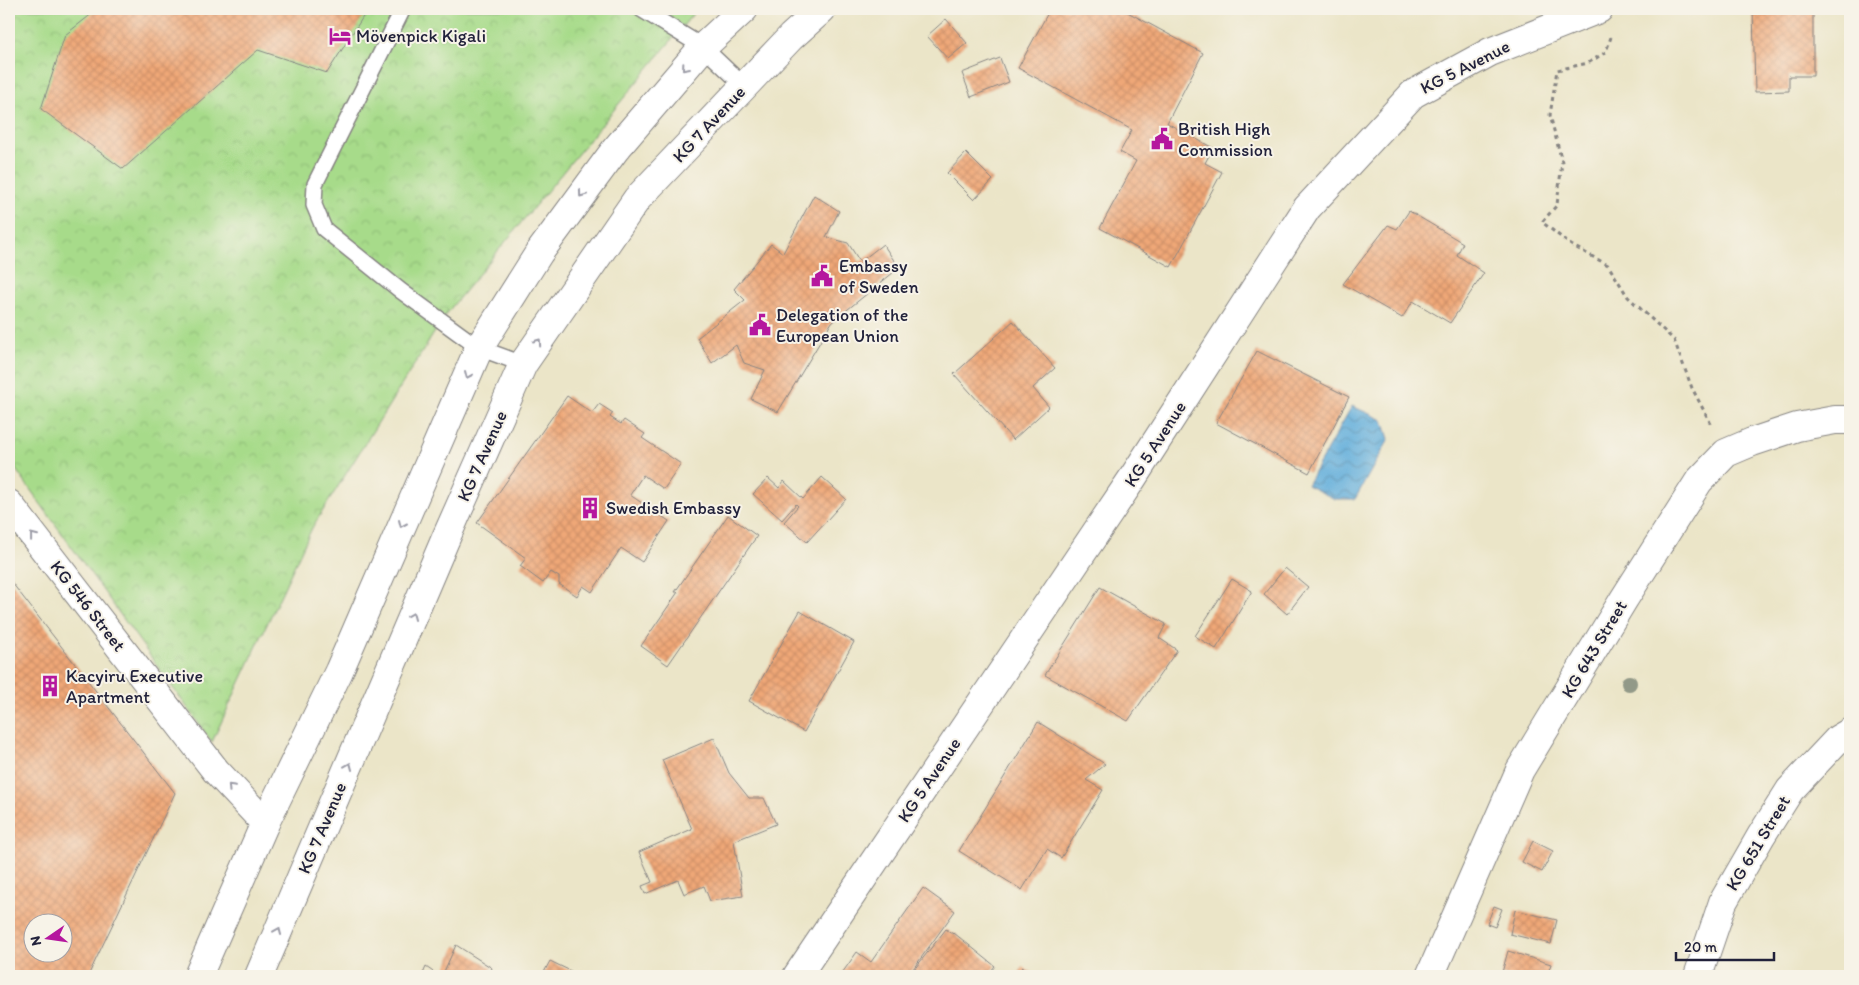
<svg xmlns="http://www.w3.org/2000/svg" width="1859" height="985" font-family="Itim,sans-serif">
<defs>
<pattern id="park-crowns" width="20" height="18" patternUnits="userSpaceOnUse" patternTransform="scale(1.25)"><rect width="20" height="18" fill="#a7db8a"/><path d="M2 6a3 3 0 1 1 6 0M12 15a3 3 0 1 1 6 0" fill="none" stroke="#8fbc78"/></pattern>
<pattern id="water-waves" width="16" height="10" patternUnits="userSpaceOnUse" patternTransform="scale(1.25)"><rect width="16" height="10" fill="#62aedb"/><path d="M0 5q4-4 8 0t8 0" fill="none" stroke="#508db3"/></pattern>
<pattern id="building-cross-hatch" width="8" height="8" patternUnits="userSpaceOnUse" patternTransform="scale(1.25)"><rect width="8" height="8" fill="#efa777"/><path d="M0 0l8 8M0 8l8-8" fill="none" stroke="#cd8f68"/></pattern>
</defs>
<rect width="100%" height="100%" fill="#f7f3e8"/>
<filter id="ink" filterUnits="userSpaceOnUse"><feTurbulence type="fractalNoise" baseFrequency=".02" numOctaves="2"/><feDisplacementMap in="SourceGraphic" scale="10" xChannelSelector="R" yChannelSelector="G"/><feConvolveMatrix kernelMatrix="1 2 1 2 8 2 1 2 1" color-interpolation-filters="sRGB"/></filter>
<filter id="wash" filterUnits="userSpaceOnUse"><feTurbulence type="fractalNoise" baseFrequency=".0096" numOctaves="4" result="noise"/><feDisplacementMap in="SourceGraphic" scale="20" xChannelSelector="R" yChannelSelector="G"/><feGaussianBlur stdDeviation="1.12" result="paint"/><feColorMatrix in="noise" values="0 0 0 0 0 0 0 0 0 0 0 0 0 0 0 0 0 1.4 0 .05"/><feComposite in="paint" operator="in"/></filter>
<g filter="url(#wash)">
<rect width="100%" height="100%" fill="#ebe5c8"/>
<!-- park -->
<polygon fill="url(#park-crowns)" stroke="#647e62" points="9,9 697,9 446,314 312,528 212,742 9,460"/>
<!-- water -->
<polygon fill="url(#water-waves)" stroke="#42688b" points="1352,406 1383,420 1389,439 1355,499 1335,499 1307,485"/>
<g id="blocks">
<!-- building -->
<g fill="url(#building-cross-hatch)" fill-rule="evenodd">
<polygon points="98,9 368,9 327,73 258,50 123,169 41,109 65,35"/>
<polygon points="1050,9 1122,9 1203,53 1167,123 1213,148 1205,163 1222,172 1171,267 1100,228 1136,161 1120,152 1132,130 1018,68"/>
<polygon points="1753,9 1813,9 1813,76 1789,76 1789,91 1755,92"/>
<polygon points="946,19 967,43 948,59 927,36"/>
<polygon points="1000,58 1009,82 971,97 962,73"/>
<polygon points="966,153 993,180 974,200 947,173"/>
<polygon points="814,195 839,211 826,237 848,243 860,262 883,244 899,268 832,322 778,412 751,399 765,370 744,363 736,345 712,363 697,338 745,300 734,289 771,244 783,253"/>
<polygon points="1409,211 1463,243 1457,255 1484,273 1450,323 1413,301 1402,318 1343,284 1388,225 1397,229"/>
<polygon points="1013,321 1055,368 1033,388 1049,407 1013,440 954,374"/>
<polygon points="1257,351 1349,397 1309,473 1216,423"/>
<polygon points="567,396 592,413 599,404 613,413 610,417 621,424 624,420 645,434 642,438 681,464 664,489 643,475 630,495 669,521 642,562 621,548 592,592 583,586 577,596 559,584 559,577 551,572 543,583 520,566 526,558 477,523"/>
<polygon points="822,477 846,499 807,542 784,522 798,506 796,504 782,520 753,494 768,478 779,488 784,481 803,499"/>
<polygon points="728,515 757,536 668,665 641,646 678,592 675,592"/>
<polygon points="1285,568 1308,587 1287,614 1264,594"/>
<path d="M9 579 175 793 88 976H9ZM32 922H62V952H32Z"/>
<polygon points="1232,579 1252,591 1216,649 1195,636"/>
<polygon points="1100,587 1166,624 1159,638 1177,650 1128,721 1045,675"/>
<polygon points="800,611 854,642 804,732 749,701"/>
<polygon points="1038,722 1105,764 1086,780 1103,790 1061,858 1047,849 1022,890 959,851"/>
<polygon points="714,738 729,773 749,798 764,798 776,824 734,841 743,896 710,901 704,886 684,894 678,880 645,894 642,886 652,882 639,852 692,829 662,760"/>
<polygon points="1533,841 1553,851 1542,872 1522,862"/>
<polygon points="923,888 955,911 908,976 840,976 857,952 871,962"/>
<polygon points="1494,906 1502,909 1495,927 1487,924"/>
<polygon points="1515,910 1557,920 1551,944 1510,934"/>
<polygon points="946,929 953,934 954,933 995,966 987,976 909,976"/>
<polygon points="456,945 492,968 488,976 442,976"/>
<polygon points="1508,951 1551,964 1547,976 1501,976"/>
<polygon points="550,961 581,976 542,976"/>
<polygon points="426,967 439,976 422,976"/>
<polygon points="1022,967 1034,974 1032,976 1018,976"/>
</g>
</g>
</g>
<g filter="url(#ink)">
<use href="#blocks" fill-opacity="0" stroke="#868482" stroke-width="1"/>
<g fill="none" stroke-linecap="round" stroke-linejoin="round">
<!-- lane casing -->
<g stroke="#868482" stroke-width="18">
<g id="lane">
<polyline points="403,9 315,184 314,205 324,229 401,291 479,348 523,364"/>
<polyline points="641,9 703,47 744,86"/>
</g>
</g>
<!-- street casing -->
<g stroke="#868482" stroke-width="30">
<g id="street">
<polyline points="9,504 216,771 265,823"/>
<polyline points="797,976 1132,479 1307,208 1413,94 1490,52 1599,9"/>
<polyline points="1430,976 1520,770 1624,599 1699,481 1726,453 1752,442 1797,427 1835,420 1850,420"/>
<polyline points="1698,976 1723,902 1761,836 1790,790 1838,739 1850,732"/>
</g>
</g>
<!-- secondary casing -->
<g stroke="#868482" stroke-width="30">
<g id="secondary">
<polyline points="198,976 265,823 339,671 479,348 539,253 615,150 703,47 744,9"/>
<polyline points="259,976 445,540 523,364 637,199 791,37 822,9"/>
</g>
</g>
<!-- path -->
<polyline stroke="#868482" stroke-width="3" stroke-dasharray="4 4" stroke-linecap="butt" points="1611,37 1606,52 1588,63 1557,70 1550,115 1562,162 1557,205 1542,222 1571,245 1608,265 1628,297 1674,340 1692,388 1712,426"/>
<!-- lane -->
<use href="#lane" stroke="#fff" stroke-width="15"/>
<!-- street -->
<use href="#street" stroke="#fff" stroke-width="28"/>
<!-- secondary -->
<use href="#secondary" stroke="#fff" stroke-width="28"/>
</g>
<!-- trees -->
<circle fill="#929988" cx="1629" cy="683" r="8"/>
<!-- one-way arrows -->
<defs><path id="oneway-chevron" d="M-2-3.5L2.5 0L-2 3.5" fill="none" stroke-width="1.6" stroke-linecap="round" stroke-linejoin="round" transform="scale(1.25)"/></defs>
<g stroke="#9c9ca7">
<use href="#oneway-chevron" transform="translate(685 68) rotate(131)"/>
<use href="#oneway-chevron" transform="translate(582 194) rotate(126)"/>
<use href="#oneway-chevron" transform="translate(538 342) rotate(-55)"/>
<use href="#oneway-chevron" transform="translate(468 375) rotate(114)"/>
<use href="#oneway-chevron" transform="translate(402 524) rotate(114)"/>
<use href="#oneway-chevron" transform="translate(33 536) rotate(-128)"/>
<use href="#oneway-chevron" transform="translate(412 616) rotate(-67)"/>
<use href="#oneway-chevron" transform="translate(349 766) rotate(-67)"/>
<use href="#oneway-chevron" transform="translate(231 787) rotate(-133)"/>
<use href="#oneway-chevron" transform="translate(278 931) rotate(-67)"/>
</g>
</g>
<!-- icons -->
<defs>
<g id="hotel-bare" transform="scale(1.725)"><path d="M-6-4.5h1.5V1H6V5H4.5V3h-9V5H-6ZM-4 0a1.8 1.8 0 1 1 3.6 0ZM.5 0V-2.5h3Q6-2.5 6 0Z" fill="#b5179e" stroke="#f7f3e8" stroke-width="2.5" paint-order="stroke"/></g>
<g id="civic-bare" transform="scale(1.725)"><path d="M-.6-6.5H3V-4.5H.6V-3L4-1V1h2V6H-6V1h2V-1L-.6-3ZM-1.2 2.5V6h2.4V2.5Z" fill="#b5179e" stroke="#f7f3e8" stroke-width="2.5" paint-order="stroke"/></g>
<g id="building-bare" transform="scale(1.725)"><path d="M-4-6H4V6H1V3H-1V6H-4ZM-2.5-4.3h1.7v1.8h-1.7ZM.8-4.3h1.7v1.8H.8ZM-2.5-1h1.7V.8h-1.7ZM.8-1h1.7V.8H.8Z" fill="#b5179e" stroke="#f7f3e8" stroke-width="2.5" paint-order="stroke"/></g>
</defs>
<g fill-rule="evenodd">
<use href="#hotel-bare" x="340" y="36"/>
<use href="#civic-bare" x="1162" y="139"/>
<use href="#civic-bare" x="822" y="276"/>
<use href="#civic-bare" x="760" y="325"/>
<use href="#building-bare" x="590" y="508"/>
<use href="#building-bare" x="50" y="686"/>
</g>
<g text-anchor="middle" stroke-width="4" stroke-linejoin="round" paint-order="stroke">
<!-- poi labels -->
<g font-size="18" fill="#22223b" stroke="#f7f3e8" text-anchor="start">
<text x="356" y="42">Mövenpick Kigali</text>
<text x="1178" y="135">British High<tspan x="1178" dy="21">Commission</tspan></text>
<text x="839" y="272">Embassy<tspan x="839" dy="21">of Sweden</tspan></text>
<text x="776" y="321">Delegation of the<tspan x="776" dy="21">European Union</tspan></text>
<text x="606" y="514">Swedish Embassy</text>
<text x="66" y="682">Kacyiru Executive<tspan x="66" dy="21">Apartment</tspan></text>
</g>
<!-- street labels -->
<g font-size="18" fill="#22223b" stroke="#f7f3e8">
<text transform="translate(1465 67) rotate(-27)" y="6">KG 5 Avenue</text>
<text transform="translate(709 124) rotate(-47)" y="6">KG 7 Avenue</text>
<text transform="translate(1155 444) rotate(-57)" y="6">KG 5 Avenue</text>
<text transform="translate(482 456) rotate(-66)" y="6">KG 7 Avenue</text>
<text transform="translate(88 606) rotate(52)" y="6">KG 546 Street</text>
<text transform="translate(1594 649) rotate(-59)" y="6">KG 643 Street</text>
<text transform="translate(929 780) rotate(-56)" y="6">KG 5 Avenue</text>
<text transform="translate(322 828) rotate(-67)" y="6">KG 7 Avenue</text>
<text transform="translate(1758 843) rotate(-59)" y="6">KG 651 Street</text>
</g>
</g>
<!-- margin -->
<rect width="1859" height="985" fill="none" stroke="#f7f3e8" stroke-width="30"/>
<!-- north arrow -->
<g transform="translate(48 938) rotate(257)"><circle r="24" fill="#f7f3e8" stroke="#a29fa3"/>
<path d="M0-4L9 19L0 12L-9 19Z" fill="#b5179e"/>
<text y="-8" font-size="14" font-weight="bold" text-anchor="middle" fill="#22223b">N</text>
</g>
<!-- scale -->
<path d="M1676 952v8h98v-8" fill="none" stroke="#22223b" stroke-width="2.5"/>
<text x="1684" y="952" font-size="15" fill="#22223b" stroke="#f7f3e8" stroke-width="4" paint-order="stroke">20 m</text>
</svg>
